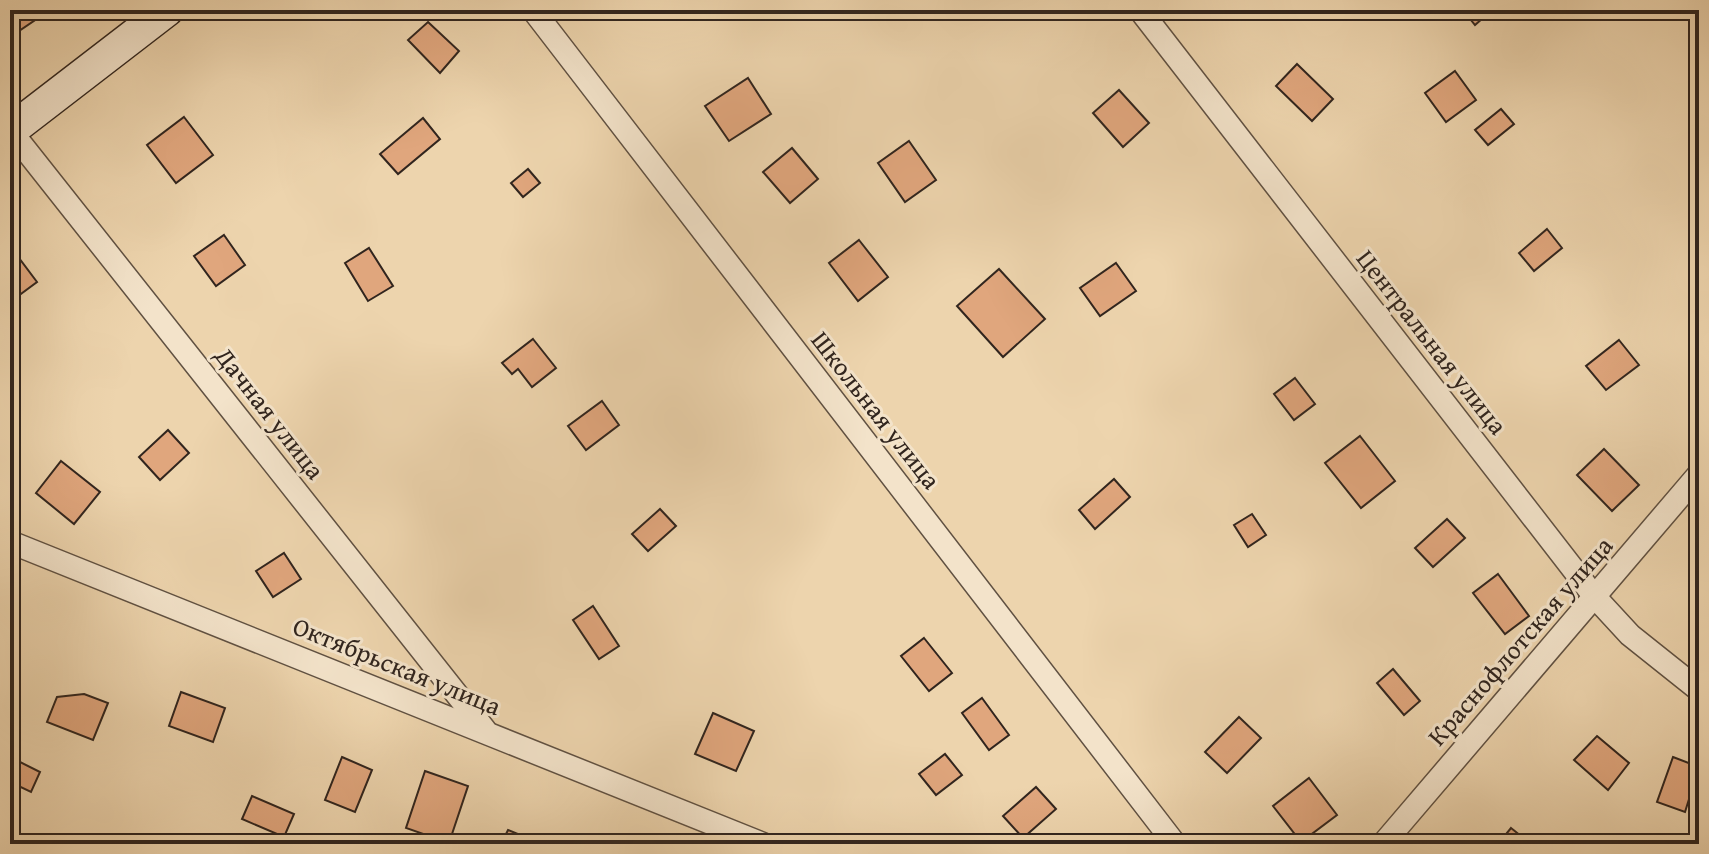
<svg xmlns="http://www.w3.org/2000/svg" width="1709" height="854" font-family="'Gentium Book Plus',serif">
<rect width="100%" height="100%" fill="#edd4ad"/>
<filter id="stains"><feTurbulence type="fractalNoise" baseFrequency=".0025" numOctaves="4"/><feColorMatrix values="0 0 0 0 .2 0 0 0 0 .09 0 0 0 0 .02 0 0 0 .5 -.17"/></filter>
<radialGradient id="worn" r=".72"><stop offset=".6" stop-color="#630" stop-opacity="0"/><stop offset="1" stop-color="#630" stop-opacity=".3"/></radialGradient>
<!-- building -->
<g fill="#e0a67d" stroke="#31251e" stroke-width="2">
<polygon points="10,10 50,10 10,37"/>
<polygon points="1463,10 1490,10 1491,11 1475,25"/>
<polygon points="428,22 459,51 440,73 408,40"/>
<polygon points="1297,64 1333,99 1312,121 1276,86"/>
<polygon points="1455,71 1476,100 1446,122 1425,93"/>
<polygon points="748,78 771,114 729,141 705,106"/>
<polygon points="1119,90 1149,123 1123,147 1093,113"/>
<polygon points="1501,109 1514,124 1488,145 1475,130"/>
<polygon points="184,117 213,155 176,183 147,145"/>
<polygon points="423,118 440,139 398,174 380,154"/>
<polygon points="909,141 936,180 905,202 878,163"/>
<polygon points="792,148 818,179 790,203 763,172"/>
<polygon points="528,169 540,183 523,197 511,183"/>
<polygon points="1547,229 1562,248 1534,271 1519,253"/>
<polygon points="224,235 245,265 216,286 194,256"/>
<polygon points="859,240 888,277 858,301 829,263"/>
<polygon points="10,246 37,282 10,302"/>
<polygon points="369,248 393,286 368,301 345,263"/>
<polygon points="1116,263 1136,291 1100,316 1080,288"/>
<polygon points="999,269 1045,319 1003,357 957,306"/>
<polygon points="533,339 556,368 532,387 518,369 512,374 502,363"/>
<polygon points="1619,340 1639,365 1606,390 1586,366"/>
<polygon points="1295,378 1315,404 1294,420 1274,394"/>
<polygon points="602,401 619,425 586,450 568,426"/>
<polygon points="168,430 189,453 160,480 139,457"/>
<polygon points="1360,436 1395,481 1361,508 1325,463"/>
<polygon points="1604,449 1639,485 1612,511 1577,475"/>
<polygon points="61,461 100,492 74,524 36,493"/>
<polygon points="1114,479 1130,497 1095,529 1079,510"/>
<polygon points="660,509 676,526 648,551 632,534"/>
<polygon points="1252,514 1266,535 1248,547 1234,525"/>
<polygon points="1447,519 1465,538 1433,567 1415,548"/>
<polygon points="284,553 301,579 273,597 256,571"/>
<polygon points="1498,574 1529,616 1505,634 1473,593"/>
<polygon points="1699,605 1699,624 1690,616"/>
<polygon points="593,606 619,646 599,659 573,620"/>
<polygon points="924,638 952,673 929,691 901,656"/>
<polygon points="1393,669 1420,701 1404,715 1377,683"/>
<polygon points="181,692 225,708 213,742 169,726"/>
<polygon points="84,694 108,703 93,740 47,722 57,697"/>
<polygon points="982,698 1009,735 989,750 962,713"/>
<polygon points="713,713 754,731 736,771 695,754"/>
<polygon points="1239,717 1261,738 1227,773 1205,752"/>
<polygon points="1597,736 1629,763 1608,790 1574,760"/>
<polygon points="945,754 962,775 936,795 919,774"/>
<polygon points="342,757 372,770 355,812 325,800"/>
<polygon points="1673,757 1699,767 1685,812 1657,802"/>
<polygon points="18,761 40,772 31,792 10,782"/>
<polygon points="425,771 468,786 449,843 406,828"/>
<polygon points="1309,778 1337,815 1301,842 1273,806"/>
<polygon points="1036,787 1056,809 1023,838 1003,816"/>
<polygon points="252,796 294,814 284,837 242,819"/>
<polygon points="1511,828 1531,844 1498,844"/>
<polygon points="508,830 542,844 501,844"/>
</g>
<g fill="none" stroke-linecap="round" stroke-linejoin="round">
<!-- street casing -->
<g stroke="#605142" stroke-width="25">
<g id="street">
<polyline points="533,10 1175,844"/>
<polyline points="1140,10 1594,596 1630,635 1699,690"/>
<polyline points="10,130 485,730"/>
<polyline points="10,542 763,844"/>
<polyline points="1383,844 1699,474"/>
</g>
</g>
<!-- secondary casing -->
<g stroke="#31251e" stroke-width="35">
<polyline id="secondary" points="10,131 167,10"/>
</g>
<!-- street -->
<use href="#street" stroke="#f3e3ca" stroke-width="22"/>
<!-- secondary -->
<use href="#secondary" stroke="#f3e3ca" stroke-width="32"/>
</g>
<g text-anchor="middle" stroke-width="6" stroke-linejoin="round" paint-order="stroke">
<!-- street labels -->
<g font-size="26" fill="#31251e" stroke="#f3e3ca">
<text transform="translate(1432 342) rotate(52)" y="9">Центральная улица</text>
<text transform="translate(876 410) rotate(52)" y="9">Школьная улица</text>
<text transform="translate(270 413) rotate(52)" y="9">Дачная улица</text>
<text transform="translate(1520 641) rotate(-49)" y="9">Краснофлотская улица</text>
<text transform="translate(397 666) rotate(22)" y="9">Октябрьская улица</text>
</g>
</g>
<!-- margin -->
<rect width="1709" height="854" fill="none" stroke="#edd4ad" stroke-width="40"/>
<rect x="12" y="12" width="1685" height="830" fill="none" stroke="#31251e" stroke-width="4"/>
<rect x="20" y="20" width="1669" height="814" fill="none" stroke="#31251e" stroke-width="2"/>
<rect width="100%" height="100%" filter="url(#stains)"/>
<rect width="100%" height="100%" fill="url(#worn)"/>
</svg>
